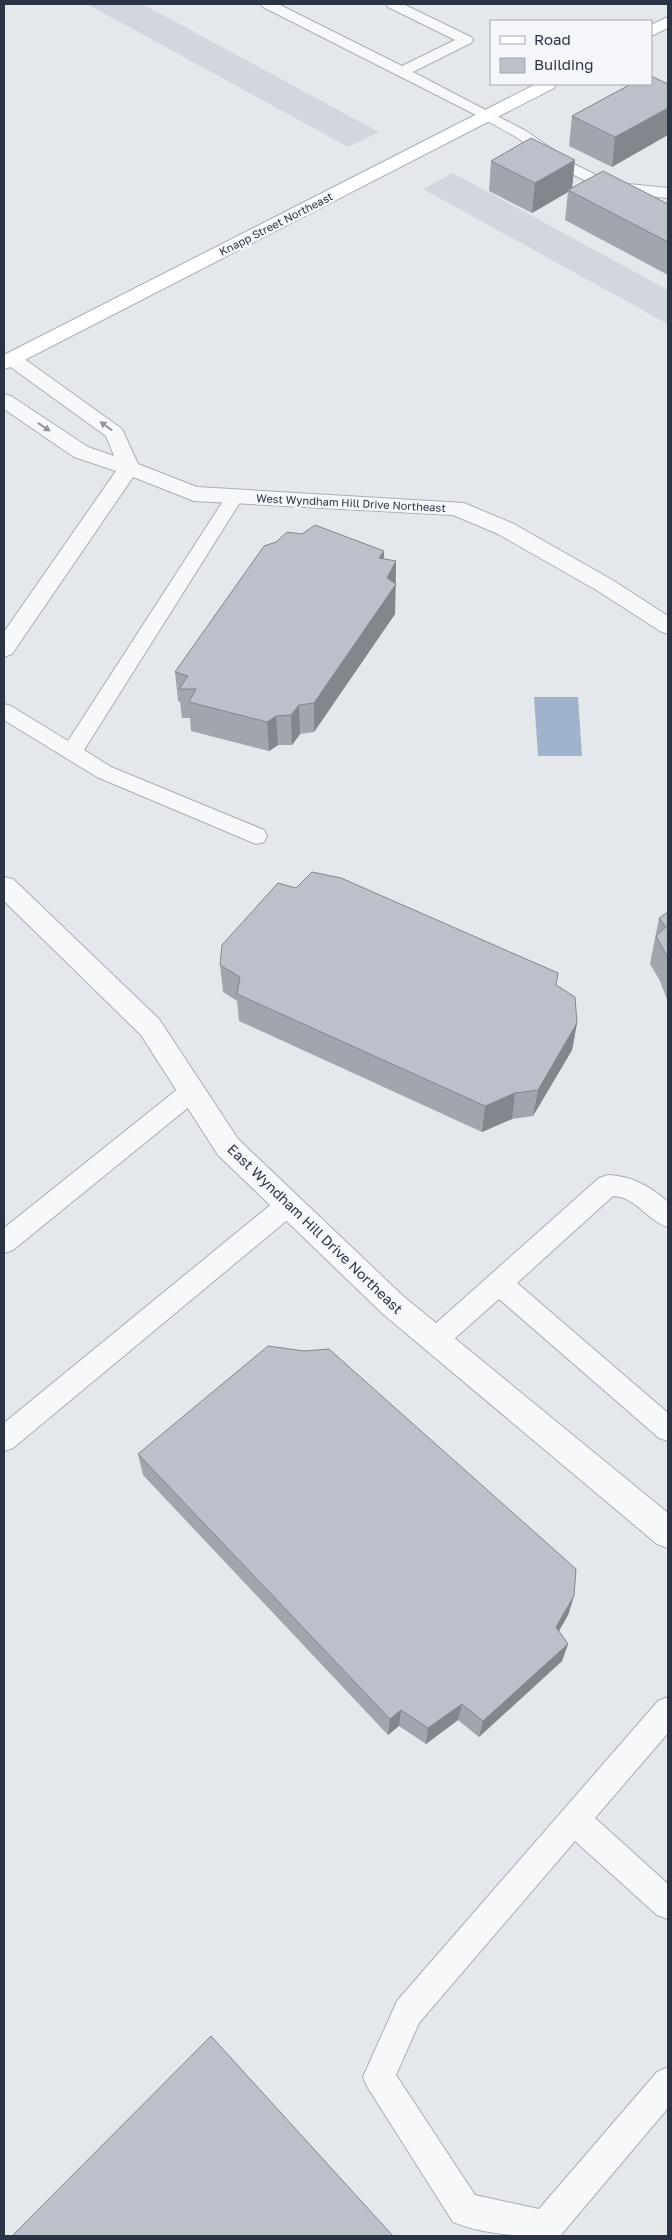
<svg xmlns="http://www.w3.org/2000/svg" width="672" height="2240" font-family="'Golos Text',sans-serif">
<rect width="100%" height="100%" fill="#e4e7ec"/>
<!-- built -->
<g fill="#d2d6de">
<polygon points="87,4 142,4 379,132 348,147"/>
<polygon points="453,173 668,290 668,324 423,189"/>
</g>
<!-- water -->
<polygon fill="#9fb4cc" points="534,697 578,697 582,756 538,756"/>
<g fill="none" stroke-linecap="round" stroke-linejoin="round">
<!-- service casing -->
<g stroke="#a9aeb7" stroke-width="2">
<g id="service">
<polygon points="261,4 278,4 402,66 455,40 388,7 386,4 403,4 471,37 473,40 471,43 413,72 526,131 574,164 606,180 619,183 668,188 668,198 618,193 596,186 564,170 516,137 482,118 263,7"/>
<polygon points="235,490 241,492 244,496 84,750 111,767 264,830 267,836 264,842 256,844 97,777 4,720 4,704 11,706 68,741 229,492"/>
<polygon points="192,1081 200,1084 204,1091 200,1098 13,1250 4,1253 4,1228 184,1084"/>
<path d="M608 1175C632 1176 650 1186 668 1202V1227C647 1221 637 1197 613 1196L517 1283 668 1413V1441L659 1438 499 1299 444 1348 435 1352 426 1348 422 1340 426 1332 599 1178Z"/>
<polygon points="288,1195 297,1198 300,1205 297,1212 13,1448 4,1451 4,1423 279,1198"/>
<path d="M668 1697V1733L595 1818 668 1884V1919L657 1915 575 1841 419 2023 396 2075 475 2195 539 2209 657 2072 668 2067V2108L560 2236C523 2236 488 2236 453 2222L368 2088 363 2077 397 2001 658 1701Z"/>
</g>
</g>
<!-- minor casing -->
<g stroke="#a9aeb7" stroke-width="2">
<g id="minor">
<polygon points="12,353 19,355 122,429 138,464 197,487 464,503 514,524 614,581 668,616 668,634 660,631 598,591 498,534 453,515 194,501 133,477 12,654 4,657 4,632 116,471 74,457 4,409 4,394 11,396 88,447 114,456 106,436 5,363 5,355"/>
<polygon points="4,877 13,879 159,1019 238,1139 403,1296 668,1513 668,1548 657,1544 383,1314 218,1155 141,1035 4,901"/>
</g>
</g>
<!-- secondary casing -->
<g stroke="#a9aeb7" stroke-width="2">
<g id="secondary">
<polygon points="668,17 668,28 651,36 651,25"/>
<polygon points="536,84 556,84 554,88 11,367 4,369 4,355"/>
</g>
</g>
<!-- service -->
<use href="#service" fill="#f7f8fa" fill-rule="evenodd"/>
<!-- minor -->
<use href="#minor" fill="#f7f8fa" fill-rule="evenodd"/>
<!-- secondary -->
<use href="#secondary" fill="#fff" fill-rule="evenodd"/>
</g>
<!-- wall -->
<g fill="#a1a5ae">
<polygon points="631,84 612,167 569,146 572,116"/>
<polygon points="491,161 572,188 668,204 668,275 565,220 568,192 532,213 489,191"/>
<polygon points="384,551 384,559 396,561 395,614 314,732 300,734 292,745 278,745 269,751 191,731 190,718 182,718 180,702 178,701 175,672"/>
<polygon points="668,912 668,1002 660,981 650,964 659,918"/>
<polygon points="220,965 556,986 577,1023 572,1050 533,1116 512,1119 482,1132 239,1021 237,1001 223,992"/>
<polygon points="138,1454 574,1596 568,1615 559,1631 568,1644 562,1661 479,1737 458,1720 426,1744 399,1726 388,1735 143,1475"/>
</g>
<!-- shaded-wall -->
<g fill="#83868d">
<polygon points="668,108 668,135 612,167 615,137"/>
<polygon points="575,160 572,190 568,190 568,192 532,213 535,183"/>
<polygon points="384,551 383,580 379,558"/>
<polygon points="396,561 395,614 314,732 314,703"/>
<polygon points="299,705 300,734 292,745 291,715"/>
<polygon points="276,716 278,745 269,751 267,722"/>
<polygon points="577,1023 572,1050 533,1116 538,1090"/>
<polygon points="515,1093 512,1119 482,1132 485,1106"/>
<polygon points="574,1596 568,1615 551,1645 556,1627"/>
<polygon points="568,1644 562,1661 479,1737 483,1721"/>
<polygon points="462,1704 458,1720 426,1744 428,1728"/>
<polygon points="401,1710 399,1726 388,1735 390,1719"/>
</g>
<!-- building -->
<g fill="#bbc0ca" stroke="#83868d">
<polygon points="651,76 668,84 668,108 615,137 572,116 631,84 651,84"/>
<polygon points="531,138 575,160 535,183 491,161"/>
<polygon points="603,171 668,204 668,242 568,190"/>
<polygon points="315,525 384,551 379,558 396,561 387,578 396,584 314,703 299,705 291,715 276,716 267,722 189,702 196,689 179,689 188,676 175,672 264,546 276,542 287,532 302,534"/>
<polygon points="312,872 341,878 558,973 556,985 575,997 577,1023 538,1090 515,1093 485,1106 237,994 240,977 220,965 222,945 278,883 296,888"/>
<polygon points="668,912 668,958 656,936 666,927 659,918"/>
<polygon points="268,1346 304,1351 329,1349 576,1569 574,1596 556,1627 568,1644 483,1721 462,1704 428,1728 401,1710 390,1719 138,1454"/>
<polygon points="211,2036 393,2236 12,2236"/>
</g>
<!-- one-way arrows -->
<defs><path id="oneway-solid" d="M-6-.8H1V-3.2L6.5 0L1 3.2V.8H-6Z" transform="scale(1.25)"/></defs>
<g fill="#9196a0">
<use href="#oneway-solid" transform="translate(106 426) rotate(-144)"/>
<use href="#oneway-solid" transform="translate(44 427) rotate(34)"/>
</g>
<g text-anchor="middle" stroke-width="5" stroke-linejoin="round" paint-order="stroke">
<!-- far-street labels -->
<g font-size="11" fill="#2b3445" stroke="#f4f6f9">
<text transform="translate(276 224) rotate(-27)" y="4">Knapp Street Northeast</text>
<text transform="translate(351 503) rotate(3)" y="4">West Wyndham Hill Drive Northeast</text>
</g>
<!-- street labels -->
<g font-size="14" fill="#2b3445" stroke="#f4f6f9">
<text transform="translate(315 1229) rotate(44)" y="5">East Wyndham Hill Drive Northeast</text>
</g>
</g>
<!-- border -->
<rect width="672" height="2240" fill="none" stroke="#2b3445" stroke-width="10"/>
<!-- legend -->
<rect x="490" y="20" width="162" height="65" fill="#f4f6f9" stroke="#a4a8b1"/>
<rect x="500" y="36" width="25" height="8" fill="#ffffff" stroke="#a4a8b1"/>
<text x="534" y="45" font-size="15" fill="#2b3445">Road</text>
<rect x="500" y="58" width="25" height="15" fill="#bbc0ca" stroke="#a4a8b1"/>
<text x="534" y="70" font-size="15" fill="#2b3445">Building</text>
</svg>
